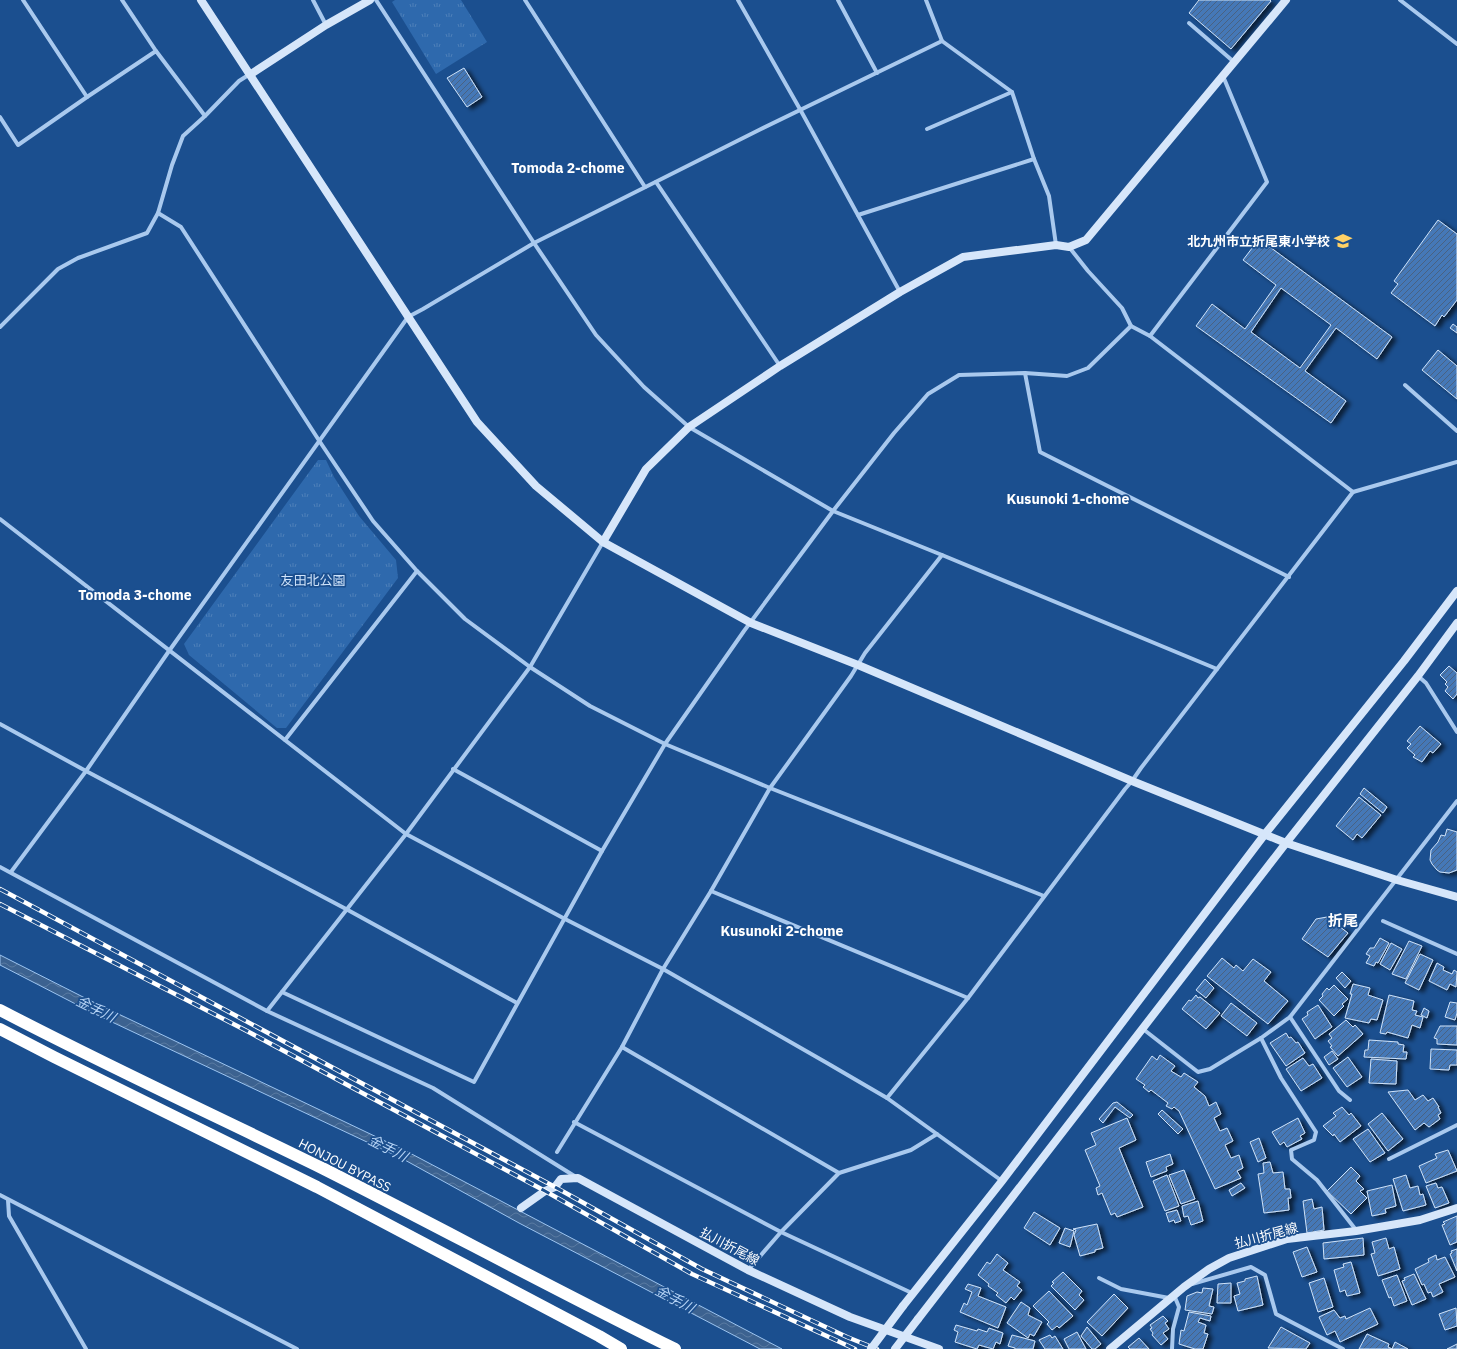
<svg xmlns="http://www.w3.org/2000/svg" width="1457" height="1349" font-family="'IBM Plex Sans','Noto Sans JP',sans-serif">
<defs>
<pattern id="park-tufts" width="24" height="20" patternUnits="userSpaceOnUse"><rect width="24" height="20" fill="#2e69ad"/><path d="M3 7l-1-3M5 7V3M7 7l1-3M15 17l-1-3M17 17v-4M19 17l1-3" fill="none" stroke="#4d80b9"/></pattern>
<pattern id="water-waves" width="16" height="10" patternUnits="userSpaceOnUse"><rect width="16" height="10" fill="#3c6290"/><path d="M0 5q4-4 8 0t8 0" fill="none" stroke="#597aa1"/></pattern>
<pattern id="building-hatch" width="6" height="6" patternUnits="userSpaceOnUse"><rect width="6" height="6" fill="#4478b7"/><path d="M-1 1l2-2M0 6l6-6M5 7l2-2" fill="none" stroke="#486282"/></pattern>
<filter id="shadow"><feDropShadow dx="4.5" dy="2.5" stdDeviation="2" flood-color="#0009"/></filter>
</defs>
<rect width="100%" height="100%" fill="#1b4f8f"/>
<!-- park -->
<g fill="url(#park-tufts)">
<polygon points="395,0 461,0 487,42 436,74 392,2"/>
<polygon points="318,460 326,460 334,477 359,516 396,560 398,578 286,728 277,728 189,655 184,644"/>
</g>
<!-- water -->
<polygon fill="url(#water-waves)" stroke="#9cc4f0" points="0,955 87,999 406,1151 782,1349 760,1349 519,1223 403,1159 95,1014 0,965"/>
<!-- building -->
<g fill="url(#building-hatch)" stroke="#cfe3fa" fill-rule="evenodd" filter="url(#shadow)">
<polygon points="1199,0 1270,0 1271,1 1231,49 1189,13"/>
<polygon points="464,68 482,97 467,107 447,78"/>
<polygon points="1438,220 1457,234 1457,300 1444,317 1442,315 1435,326 1391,293 1398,284 1394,281"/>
<path d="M1259 239 1392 337 1377 359 1336 328 1305 371 1346 401 1331 423 1196 326 1212 304 1245 329 1276 285 1243 260ZM1281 288 1331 325 1300 368 1251 332Z"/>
<polygon points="1453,324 1457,327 1457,333 1450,328"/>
<polygon points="1438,350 1457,366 1457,399 1422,370"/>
<polygon points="1449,666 1457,673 1457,694 1453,699 1445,691 1448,687 1445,684 1447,682 1440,675"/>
<polygon points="1420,726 1441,744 1433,753 1430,751 1422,762 1413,757 1415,755 1407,748 1411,744 1407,741"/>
<polygon points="1364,788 1387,807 1383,813 1360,794"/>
<polygon points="1359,797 1381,815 1362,838 1357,834 1353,840 1336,826"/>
<polygon points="1447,829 1457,832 1457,870 1449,873 1440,872 1437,870 1432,864 1430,860 1431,850 1438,842 1441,835 1445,836"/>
<polygon points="1327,917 1348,933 1328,957 1302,939 1316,919"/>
<polygon points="1380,938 1389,943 1378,963 1376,962 1374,966 1366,963 1370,956 1366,954 1370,948 1374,948"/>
<polygon points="1409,941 1422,946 1406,979 1392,974"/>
<polygon points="1391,943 1402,949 1390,970 1380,964"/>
<polygon points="1420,954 1433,960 1419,990 1405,983"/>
<polygon points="1222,958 1234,968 1236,965 1243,971 1253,959 1271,972 1264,981 1288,1001 1268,1024 1207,976"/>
<polygon points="1437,963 1444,967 1443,970 1452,974 1454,970 1457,972 1456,987 1450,984 1447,990 1429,981"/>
<polygon points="1342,972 1351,981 1345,988 1336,978"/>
<polygon points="1205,979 1214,988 1206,998 1196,990"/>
<polygon points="1353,984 1370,988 1368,995 1383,1000 1377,1020 1371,1019 1369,1023 1345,1018 1352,994 1350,994"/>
<polygon points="1334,985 1348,999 1342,1004 1344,1006 1334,1016 1319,1000 1323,996 1322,994 1327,988 1329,990"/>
<polygon points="1196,995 1198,998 1200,997 1220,1013 1206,1029 1182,1009 1189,1000 1191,1001"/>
<polygon points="1389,995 1414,1001 1412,1010 1417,1011 1415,1015 1423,1017 1420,1028 1412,1025 1408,1038 1387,1032 1386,1034 1380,1033"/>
<polygon points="1450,1002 1457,1003 1457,1013 1455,1020 1445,1017"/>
<polygon points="1231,1003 1257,1023 1247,1036 1221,1016"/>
<polygon points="1318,1005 1332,1027 1315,1039 1302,1019 1308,1015 1307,1012"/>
<polygon points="1424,1008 1429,1011 1427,1018 1421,1015"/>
<polygon points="1346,1020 1353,1027 1355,1025 1363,1034 1338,1056 1330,1047 1332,1046 1328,1041 1332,1038 1329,1034"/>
<polygon points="1440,1026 1457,1026 1457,1045 1437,1044 1437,1039 1434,1038"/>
<polygon points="1286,1033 1289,1038 1291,1037 1296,1043 1298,1042 1305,1053 1286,1066 1270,1043"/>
<polygon points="1369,1040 1398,1042 1398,1044 1404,1045 1403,1052 1407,1052 1406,1059 1364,1057 1365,1050 1368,1050"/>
<polygon points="1431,1049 1457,1050 1457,1065 1450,1065 1449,1070 1430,1069"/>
<polygon points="1332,1051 1338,1059 1329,1065 1324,1057"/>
<polygon points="1160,1055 1175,1066 1171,1071 1181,1077 1184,1073 1198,1082 1194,1087 1205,1096 1209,1106 1216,1102 1221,1114 1214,1118 1220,1131 1227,1128 1233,1141 1225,1145 1231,1158 1239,1155 1243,1168 1237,1171 1241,1178 1215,1189 1179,1111 1174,1107 1172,1109 1166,1106 1168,1103 1151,1090 1149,1092 1143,1087 1145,1085 1136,1079 1152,1056 1157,1060"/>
<polygon points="1348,1057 1362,1077 1347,1087 1333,1068"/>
<polygon points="1303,1058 1309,1066 1313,1064 1322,1078 1301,1091 1286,1069"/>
<polygon points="1371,1059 1397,1061 1396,1084 1369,1083"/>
<polygon points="1408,1090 1415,1100 1423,1095 1428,1101 1433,1098 1439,1107 1438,1107 1441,1113 1438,1115 1440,1119 1429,1127 1424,1123 1415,1130 1388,1092"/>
<polygon points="1117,1102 1133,1115 1130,1118 1115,1107 1103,1123 1099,1119 1113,1103"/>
<polygon points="1342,1107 1349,1115 1351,1113 1361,1126 1340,1142 1334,1134 1333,1136 1323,1126 1336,1116 1333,1113"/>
<polygon points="1162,1110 1183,1129 1178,1134 1158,1114"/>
<polygon points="1382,1113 1403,1139 1388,1151 1368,1124"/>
<polygon points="1127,1118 1136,1140 1119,1148 1143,1207 1117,1217 1115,1213 1111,1215 1102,1193 1098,1195 1096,1188 1100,1186 1085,1150 1096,1145 1091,1133"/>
<polygon points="1298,1118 1305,1133 1300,1136 1302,1139 1287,1147 1284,1142 1280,1145 1272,1132"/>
<polygon points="1368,1129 1385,1153 1370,1162 1353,1139"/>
<polygon points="1259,1138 1266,1158 1258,1162 1250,1142"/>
<polygon points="1448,1150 1457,1171 1426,1183 1419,1166 1437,1158 1435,1154"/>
<polygon points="1170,1154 1173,1164 1166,1167 1167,1171 1151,1177 1146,1162"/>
<polygon points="1270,1162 1273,1173 1283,1172 1285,1189 1290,1189 1291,1198 1288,1198 1289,1210 1264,1213 1258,1174 1264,1173 1263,1163"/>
<polygon points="1351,1167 1360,1176 1356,1181 1364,1189 1360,1191 1367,1198 1351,1214 1327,1191"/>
<polygon points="1184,1170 1195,1199 1181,1204 1169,1175"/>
<polygon points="1167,1175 1179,1206 1165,1211 1153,1181"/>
<polygon points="1406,1175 1410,1188 1418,1186 1420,1195 1423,1194 1426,1205 1403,1211 1393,1179"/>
<polygon points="1241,1183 1245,1188 1232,1196 1229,1190"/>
<polygon points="1436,1183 1438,1188 1442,1187 1449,1203 1435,1208 1426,1186"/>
<polygon points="1392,1185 1396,1206 1385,1209 1386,1213 1372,1216 1367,1191"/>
<polygon points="1312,1199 1314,1209 1322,1207 1324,1230 1307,1233 1303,1201"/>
<polygon points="1198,1201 1203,1221 1191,1225 1188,1216 1184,1217 1182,1206"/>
<polygon points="1177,1210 1181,1221 1175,1223 1174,1220 1169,1222 1166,1213"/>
<polygon points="1034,1212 1060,1228 1050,1245 1024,1228"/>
<polygon points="1457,1216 1457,1242 1450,1245 1442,1225 1445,1224 1443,1222"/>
<polygon points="1097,1224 1103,1248 1095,1250 1095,1252 1080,1256 1074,1235 1076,1230 1073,1229"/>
<polygon points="1065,1228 1074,1231 1070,1247 1059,1243"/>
<polygon points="1363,1238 1364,1255 1324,1259 1323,1243"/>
<polygon points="1386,1238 1389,1249 1394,1247 1400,1269 1378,1276 1371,1254 1375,1253 1372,1242"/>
<polygon points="1307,1247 1317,1272 1302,1277 1293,1252"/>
<polygon points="1457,1249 1457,1271 1450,1254 1452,1253 1451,1251"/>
<polygon points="997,1254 1008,1263 1003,1270 1020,1282 1017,1286 1022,1290 1014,1300 1011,1297 1006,1303 996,1295 998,1293 988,1286 989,1284 978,1275 987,1262 990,1264"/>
<polygon points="1436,1255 1437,1260 1445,1257 1455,1277 1439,1284 1443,1292 1433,1297 1431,1292 1428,1293 1424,1284 1422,1285 1415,1269 1429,1262 1428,1259"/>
<polygon points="1351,1262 1360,1293 1347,1296 1345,1290 1340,1292 1334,1270 1344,1267 1343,1264"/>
<polygon points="1063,1272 1082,1291 1079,1295 1084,1300 1075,1310 1051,1286 1054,1283 1052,1282"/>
<polygon points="1414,1274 1426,1299 1412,1305 1402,1281 1405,1280 1404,1278"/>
<polygon points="1397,1275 1407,1301 1394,1306 1391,1297 1389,1298 1382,1280"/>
<polygon points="1257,1276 1263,1305 1238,1311 1234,1296 1240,1294 1237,1283 1245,1281 1245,1279"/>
<polygon points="1324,1278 1333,1307 1318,1312 1309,1283"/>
<polygon points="1231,1283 1231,1303 1217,1303 1218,1284"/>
<polygon points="968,1284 981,1288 978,1296 1006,1307 998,1328 960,1312 964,1303 967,1305 972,1292 965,1289"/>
<polygon points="1203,1288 1213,1289 1209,1306 1214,1307 1212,1314 1185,1310 1187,1296 1197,1292 1202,1293"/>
<polygon points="1049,1291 1073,1316 1059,1328 1057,1326 1052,1330 1047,1324 1049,1322 1033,1306"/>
<polygon points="1114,1294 1128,1308 1102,1336 1087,1322"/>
<polygon points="1021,1302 1030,1308 1028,1315 1042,1322 1034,1336 1030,1334 1028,1338 1007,1323"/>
<polygon points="1370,1308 1378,1324 1340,1342 1335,1331 1327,1335 1319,1317 1334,1310 1340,1318 1345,1316 1346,1319"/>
<polygon points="1456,1308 1457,1326 1445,1330 1439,1314"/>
<polygon points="1189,1312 1211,1316 1210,1321 1200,1318 1198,1322 1206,1325 1204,1333 1208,1334 1203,1349 1195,1349 1179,1344 1181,1330 1184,1331"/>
<polygon points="1163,1316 1168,1321 1165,1323 1169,1329 1163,1333 1168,1339 1161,1345 1152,1335 1153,1333 1150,1329 1152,1328 1150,1325"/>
<polygon points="956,1325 977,1331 978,1329 987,1332 989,1328 1003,1333 1000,1344 996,1342 993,1349 979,1345 977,1349 955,1342 958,1332 954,1330"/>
<polygon points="1087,1327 1101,1344 1095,1349 1092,1349 1081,1336"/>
<polygon points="1281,1327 1310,1343 1306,1349 1268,1348"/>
<polygon points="1077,1332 1086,1349 1069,1349 1064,1339"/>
<polygon points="1367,1334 1389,1344 1388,1347 1392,1349 1395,1342 1408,1349 1359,1349"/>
<polygon points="1012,1335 1035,1341 1033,1349 1015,1349 1015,1348 1008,1346"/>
<polygon points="1050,1335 1052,1338 1055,1336 1063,1349 1045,1349 1039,1340"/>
<polygon points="1139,1338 1149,1349 1130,1349 1128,1347"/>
<polygon points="1457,1344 1457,1349 1447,1349"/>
</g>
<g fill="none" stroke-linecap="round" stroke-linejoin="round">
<!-- street -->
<g stroke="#a9c9ee" stroke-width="4">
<polyline points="23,0 87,97"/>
<polyline points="122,0 156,51"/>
<polyline points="313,0 326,25"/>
<polyline points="376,0 534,243 596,335 644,387 689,427 833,511 942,555 1217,669"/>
<polyline points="525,0 645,187"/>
<polyline points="738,0 801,111 900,292"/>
<polyline points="838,0 877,73"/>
<polyline points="926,0 942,41 1012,92 1034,159 1049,196 1056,245"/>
<polyline points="1400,0 1457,44"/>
<polyline points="1189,23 1234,62"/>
<polyline points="0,117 18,145 87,97 156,51 205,116"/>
<polyline points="927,129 1012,92"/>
<polyline points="656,182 780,366"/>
<polyline points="158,213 181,227 320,442 373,521 417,571 465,619 530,667 590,706 665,744 770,788 1044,896"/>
<polyline points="858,215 1034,159"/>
<polyline points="1069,247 1088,271 1122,308 1131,326 1150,336 1353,492 1457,462"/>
<polyline points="0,327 58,269 78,258 147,233 158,213 172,165 183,136 205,116 239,81 250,74"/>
<polyline points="1150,336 1267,182 1223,76"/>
<polyline points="1025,373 1040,452 1289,577"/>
<polyline points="1405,385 1457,431"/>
<polyline points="0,519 406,834 565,919 663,969 827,1063 887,1098 1002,1181"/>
<polyline points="1418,676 1426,683 1457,732"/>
<polyline points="0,724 86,771 346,909 517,1003"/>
<polyline points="285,740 417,571"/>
<polyline points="453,769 602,851"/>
<polyline points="0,867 267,1011 433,1088 576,1177"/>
<polyline points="11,872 86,771 169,651 408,317 423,309 534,243 759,130 942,41"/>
<polyline points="711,891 968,998"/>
<polyline points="1383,921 1457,954"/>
<polyline points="282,992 474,1082 602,851 665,744 744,631 833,511 894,433 928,394 959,375 1025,373 1067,376 1088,368 1131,326"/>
<polyline points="267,1011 406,834 530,667 603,542"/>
<polyline points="1290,1017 1339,1091 1350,1100"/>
<polyline points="1143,1029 1198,1072 1210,1069 1261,1038 1290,1017 1457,801"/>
<polyline points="1261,1038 1281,1078 1316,1132 1314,1140 1291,1150 1292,1159 1317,1180 1356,1230"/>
<polyline points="622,1047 839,1173"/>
<polyline points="887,1098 968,998 1125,789 1132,781 1141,768 1353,492"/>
<polyline points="574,1122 781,1232 914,1294"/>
<polyline points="557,1152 622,1047 663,969 711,891 770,788 851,676 865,653 942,555"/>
<polyline points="1389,1159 1457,1125"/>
<polyline points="0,1195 297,1349"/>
<polyline points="8,1200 9,1216 86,1349"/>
<polyline points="748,1270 781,1232 839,1173 911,1150 937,1134"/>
<polyline points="1099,1278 1121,1289 1169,1298"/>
<polyline points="1192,1284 1251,1267 1265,1275 1276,1314 1343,1349"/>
<polyline points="1172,1349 1173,1329 1179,1307 1174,1295"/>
</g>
<!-- secondary -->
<g stroke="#d6e6fa" stroke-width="8">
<polyline points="201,0 477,422 536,486 603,542 751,623 858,665 1132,781 1286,843 1397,880 1457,897"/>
<polyline points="251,74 326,25 370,0"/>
<polyline points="603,542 646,469 689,427 780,366 900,292 963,257 1056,245 1069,247 1086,240 1286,0"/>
<polyline points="521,1208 545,1191 555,1187 561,1179 578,1178 748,1270 850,1317 939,1349"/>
<polyline points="903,1306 1002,1181 1265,834 1404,661 1457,591"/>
<polyline points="918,1319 1286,843 1418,676 1457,623"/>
<polyline points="1110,1349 1184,1287 1209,1269 1229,1258 1287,1239 1356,1231 1420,1220 1457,1208"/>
</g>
<!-- highway -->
<g stroke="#fff" stroke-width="12">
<path d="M0 1010C107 1066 216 1116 324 1169 441 1228 557 1291 675 1349"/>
<polyline points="0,1029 54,1057 317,1187 599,1336 621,1349"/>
</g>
<!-- rail casing -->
<g stroke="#fff" stroke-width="4.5">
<g id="rail">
<polyline points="0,889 555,1187 702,1269 847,1337 877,1349"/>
<polyline points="0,904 245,1030 545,1191 692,1274 855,1349"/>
</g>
</g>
<!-- rail -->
<use href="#rail" stroke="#1b4f8f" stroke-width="3" stroke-dasharray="9" stroke-linecap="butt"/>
<!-- secondary-bridge -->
<g stroke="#d6e6fa" stroke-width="8">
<polyline points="871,1349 903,1306"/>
<polyline points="895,1349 918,1319"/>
</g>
</g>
<!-- icons -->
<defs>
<g id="school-bare" transform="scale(1.38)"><path d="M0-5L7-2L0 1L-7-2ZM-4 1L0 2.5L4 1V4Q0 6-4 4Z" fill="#ffd166" stroke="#1b4f8f" stroke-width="2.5" paint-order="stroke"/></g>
</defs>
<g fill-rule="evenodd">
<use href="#school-bare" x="1343" y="241"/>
</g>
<g text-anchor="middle" stroke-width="3.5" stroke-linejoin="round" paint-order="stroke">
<!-- poi labels -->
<g font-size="13" font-weight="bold" fill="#fff" stroke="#1b4f8f" text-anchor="end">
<text x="1330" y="246">北九州市立折尾東小学校</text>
</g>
<!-- park labels -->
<g font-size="13" fill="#cfe3fa" stroke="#1b4f8f">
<text x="313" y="585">友田北公園</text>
</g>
<!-- street labels -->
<g font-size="13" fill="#fff" stroke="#1b4f8f">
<text transform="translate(345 1165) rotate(27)" y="5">HONJOU BYPASS</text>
<text transform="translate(1266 1235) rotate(-15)" y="5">払川折尾線</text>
<text transform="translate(730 1246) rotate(28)" y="5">払川折尾線</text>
</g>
<!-- neighbourhood labels -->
<g font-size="14" font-weight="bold" fill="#fff" stroke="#1b4f8f">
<text x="568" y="173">Tomoda 2-chome</text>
<text x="1068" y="504">Kusunoki 1-chome</text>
<text x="135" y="600">Tomoda 3-chome</text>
<text x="782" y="936">Kusunoki 2-chome</text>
</g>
<!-- water labels -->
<g font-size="14" font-style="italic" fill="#b5d3f5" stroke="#1b4f8f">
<text transform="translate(96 1009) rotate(26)" y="5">金手川</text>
<text transform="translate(388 1148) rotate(27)" y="5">金手川</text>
<text transform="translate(675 1299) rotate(28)" y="5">金手川</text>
</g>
<!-- quarter labels -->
<g font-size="15" font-weight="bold" fill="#fff" stroke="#1b4f8f">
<text x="1343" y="926">折尾</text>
</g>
</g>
</svg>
